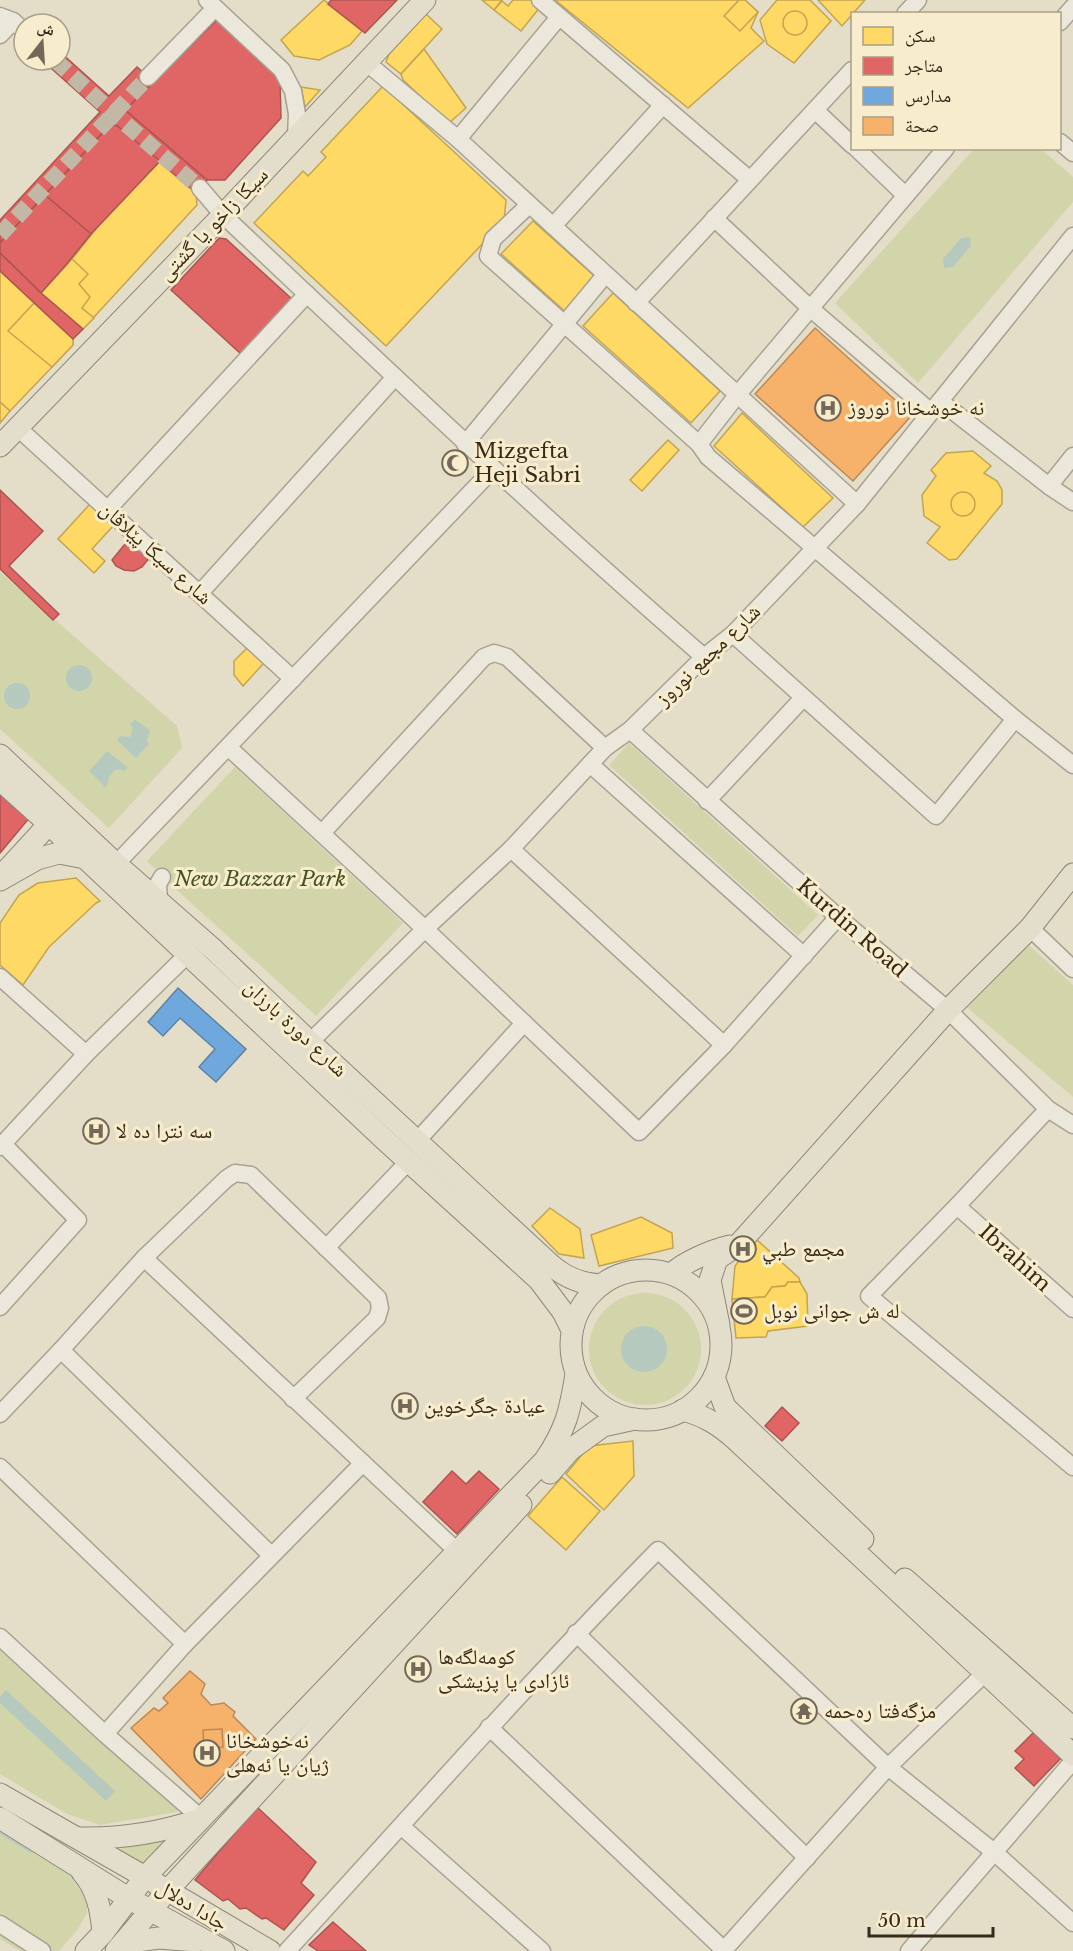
<svg xmlns="http://www.w3.org/2000/svg" width="1073" height="1951" font-family="'Libre Baskerville','Noto Naskh Arabic',serif">
<rect width="100%" height="100%" fill="#e4ddc8"/>
<!-- green -->
<g fill="#d2d5aa">
<polygon points="974,149 1041,149 1073,177 1073,202 918,383 835,303"/>
<polygon points="0,572 177,726 182,748 109,828 0,729"/>
<polygon points="629,743 818,915 798,936 609,765"/>
<polygon points="235,767 403,923 316,1016 167,881 147,861"/>
<polygon points="1023,940 1073,985 1073,1097 963,1004"/>
<circle cx="645" cy="1349" r="56"/>
<polygon points="0,1642 178,1804 177,1812 100,1825 67,1814 0,1774"/>
<polygon points="0,1828 79,1876 87,1896 87,1913 77,1930 59,1951 20,1951 0,1939"/>
<polygon points="173,1835 144,1868 112,1851"/>
</g>
<!-- water -->
<g fill="#b5c9be">
<polygon points="970,237 971,246 953,267 944,268 943,259 961,238"/>
<circle cx="79" cy="678" r="13"/>
<circle cx="17" cy="696" r="13"/>
<polygon points="135,720 150,730 147,740 149,744 136,758 117,740 120,736 130,737 133,728 130,724"/>
<path d="M107 751 127 767 125 771 118 769C108 773 109 779 106 788L89 771Z"/>
<circle cx="644" cy="1349" r="23"/>
<polygon points="6,1690 115,1791 106,1801 0,1703 0,1697"/>
</g>
<!-- homes -->
<g fill="#ffd966" stroke="#c3a450" stroke-width="1.5">
<polygon points="324,0 362,31 350,45 319,60 294,56 281,40"/>
<polygon points="482,0 502,0 494,10"/>
<polygon points="513,0 532,0 540,7 521,31 494,10 502,1 508,6"/>
<polygon points="555,0 745,0 758,12 751,28 764,41 688,108"/>
<polygon points="739,0 745,0 758,12 740,31 724,16"/>
<polygon points="777,0 810,0 831,21 794,63 767,44 760,20"/>
<polygon points="818,0 865,0 842,26"/>
<circle cx="795" cy="23" r="12"/>
<polygon points="426,14 442,29 401,74 386,62 389,54"/>
<polygon points="424,49 466,108 449,123 403,80 401,74"/>
<polygon points="383,86 506,200 504,221 386,346 254,223 303,171 308,176 326,157 321,152"/>
<polygon points="301,87 320,90 305,107"/>
<polygon points="278,100 279,120 259,121 258,101"/>
<polygon points="229,110 244,125 227,140 214,127"/>
<polygon points="176,125 193,138 179,156 163,142"/>
<polygon points="160,161 196,193 197,205 83,329 41,293 72,259 99,225"/>
<polygon points="88,168 105,183 82,210 99,225 91,234 75,220 83,211 77,205 81,201 69,190"/>
<polygon points="533,221 600,281 569,315 501,254"/>
<polygon points="19,241 45,266 54,256 65,266 41,293 0,253 1,242 12,251"/>
<polygon points="72,259 88,274 79,284 90,297 82,308 94,318 83,329 41,293"/>
<polygon points="0,271 73,339 73,345 10,411 0,402"/>
<polygon points="613,293 720,391 691,423 583,326"/>
<polygon points="236,301 266,327 241,354 229,343 241,332 230,323 237,316 229,309"/>
<polygon points="34,303 73,339 73,345 52,367 8,331"/>
<polygon points="0,402 10,411 0,423"/>
<polygon points="742,413 833,498 803,527 714,446"/>
<polygon points="668,440 679,450 642,491 630,480"/>
<polygon points="973,451 991,466 984,473 997,481 1002,490 1002,504 957,559 949,560 927,543 940,527 924,516 922,495 936,476 931,470 946,453"/>
<circle cx="963" cy="504" r="12"/>
<polygon points="90,504 114,525 92,549 105,561 94,573 58,539"/>
<polygon points="248,647 264,663 243,686 234,675 234,661"/>
<polygon points="76,878 100,901 96,903 49,947 23,985 0,965 0,923 19,895 38,883"/>
<polygon points="550,1208 580,1229 584,1258 559,1254 532,1226"/>
<polygon points="641,1217 672,1233 673,1248 599,1266 591,1235"/>
<polygon points="756,1239 799,1278 800,1282 788,1282 785,1286 772,1287 765,1297 732,1299 735,1266"/>
<polygon points="788,1282 800,1282 807,1294 808,1326 768,1331 766,1337 736,1338 732,1299 765,1297 772,1287 785,1286"/>
<polygon points="633,1441 634,1476 604,1510 566,1474 589,1446"/>
<polygon points="562,1477 600,1511 566,1550 528,1516"/>
</g>
<!-- shops -->
<g fill="#e06666" stroke="#ad5450" stroke-width="1.5">
<polygon points="331,0 397,0 365,33 328,4"/>
<polygon points="217,20 280,80 281,118 225,180 207,180 125,110"/>
<polygon points="60,52 109,96 137,67 154,82 125,110 207,180 196,193 116,125 109,126 0,243 0,220 100,112 42,60 60,60"/>
<polygon points="116,125 160,161 91,234 45,195 109,126"/>
<polygon points="45,195 91,234 65,266 41,293 0,253 0,243"/>
<polygon points="219,238 226,239 292,299 241,354 171,290"/>
<polygon points="0,253 41,293 83,329 73,339 0,271"/>
<polygon points="0,490 43,531 9,566 59,614 53,620 0,569"/>
<polygon points="129,539 150,557 142,567 134,571 124,570 116,566 112,560"/>
<polygon points="0,785 30,817 0,853"/>
<polygon points="782,1407 799,1423 782,1441 765,1426"/>
<polygon points="452,1471 466,1484 479,1471 499,1489 457,1534 423,1502"/>
<polygon points="1035,1731 1062,1757 1034,1786 1015,1768 1024,1759 1015,1751"/>
<polygon points="257,1807 316,1862 301,1883 314,1895 284,1930 266,1918 262,1919 246,1908 240,1909 228,1899 223,1901 195,1880"/>
<polygon points="333,1922 366,1951 318,1951 309,1945"/>
</g>
<!-- schools -->
<polygon fill="#6fa8dc" stroke="#5e82a2" stroke-width="1.5" points="178,988 246,1049 216,1082 199,1067 215,1049 180,1018 163,1036 148,1022"/>
<!-- health -->
<g fill="#f6b26b" stroke="#bd8953" stroke-width="1.5">
<polygon points="815,328 912,415 853,481 755,394"/>
<polygon points="190,1671 205,1684 201,1694 211,1705 224,1703 235,1712 233,1716 256,1739 201,1799 131,1728 154,1708 159,1711 168,1703 163,1698"/>
<polygon points="222,1729 223,1747 204,1748 203,1730"/>
</g>
<g fill="none" stroke-linecap="round" stroke-linejoin="round">
<!-- stream -->
<polyline stroke="#b5c9be" stroke-width="5" points="0,1831 31,1850"/>
<!-- minor-tunnel -->
<g stroke="#c1b9a5" stroke-width="16" stroke-dasharray="16 8" stroke-linecap="butt">
<polyline points="55,60 113,113 200,188"/>
<polyline points="0,235 148,77"/>
</g>
<!-- minor casing -->
<g stroke="#a9a192" stroke-width="19">
<g id="minor">
<polyline points="207,0 282,70 293,91 297,114 296,137"/>
<polyline points="540,0 749,179"/>
<polyline points="905,14 918,0"/>
<polyline points="0,16 13,21 24,31"/>
<polyline points="1060,22 1073,7"/>
<polyline points="0,35 13,21"/>
<polyline points="367,63 458,139 857,504"/>
<polyline points="148,77 215,8"/>
<polyline points="815,110 852,145"/>
<polyline points="458,139 559,17"/>
<polyline points="1060,142 1073,153"/>
<polyline points="856,148 905,195"/>
<path d="M200 188 223 215C382 365 539 514 704 657"/>
<polyline points="529,205 493,239 488,256 699,444 708,457 1015,719 1073,765"/>
<polyline points="714,218 810,308 931,412"/>
<polyline points="553,226 663,105"/>
<polyline points="636,303 852,70"/>
<polyline points="940,401 1049,486 1073,502"/>
<polyline points="18,428 293,679"/>
<polyline points="465,444 605,275"/>
<polyline points="699,444 738,394 946,148"/>
<polyline points="1049,486 1073,456"/>
<polyline points="108,509 307,294"/>
<polyline points="200,593 395,377"/>
<polyline points="733,634 936,816 1015,719"/>
<polyline points="630,730 838,917 948,1010 1048,1109 1073,1125"/>
<polyline points="228,747 425,929 639,1132 724,1045 838,917"/>
<polyline points="590,764 804,956"/>
<polyline points="707,801 803,698"/>
<polyline points="322,833 484,657 494,653 507,657 605,748"/>
<polyline points="511,849 724,1045"/>
<polyline points="116,864 493,469"/>
<polyline points="159,902 158,884 162,877"/>
<polyline points="1030,928 1073,969"/>
<polyline points="0,977 86,1054"/>
<polyline points="310,1042 425,929 511,849 605,748 630,730 704,657 733,634 857,504 1073,236"/>
<polyline points="1048,1109 957,1206 869,1296 1073,1467"/>
<polyline points="417,1141 524,1023"/>
<polyline points="0,1147 86,1054 187,955"/>
<polyline points="957,1206 1073,1309"/>
<polyline points="326,1248 408,1162"/>
<polyline points="144,1258 457,1551"/>
<polyline points="0,1307 78,1220 3,1144"/>
<polyline points="61,1350 271,1555"/>
<polyline points="0,1414 61,1350 144,1258 226,1179 235,1173 251,1175 378,1298 380,1308 377,1318 293,1399"/>
<polyline points="0,1467 185,1644"/>
<polyline points="576,1633 807,1858"/>
<polyline points="0,1637 105,1734 202,1819"/>
<polyline points="489,1727 724,1950"/>
<polyline points="105,1734 185,1644 363,1463"/>
<polyline points="401,1826 542,1951"/>
<polyline points="0,1924 42,1951"/>
<path d="M287 1951C410 1817 530 1680 658 1550L888 1767 994 1852 1073 1923"/>
<polyline points="723,1951 888,1767 985,1673"/>
<polyline points="909,1951 1073,1761"/>
</g>
</g>
<!-- major casing -->
<g stroke="#8e8779" stroke-width="23">
<g id="major">
<polyline points="0,446 223,215 425,0"/>
<path d="M0 755 116 864 214 950 310 1042 551 1265C566 1278 581 1284 601 1285"/>
<polyline points="0,780 49,824 385,1140 539,1280 563,1312 572,1330"/>
<polyline points="7,870 49,824"/>
<polyline points="0,880 37,859 59,853 85,858"/>
<circle cx="646" cy="1345" r="75"/>
<path d="M672 1274C683 1262 713 1250 730 1246"/>
<polyline points="719,1325 710,1280 717,1259 739,1244 948,1010 1030,928 1073,874"/>
<polyline points="714,1377 725,1407 863,1539"/>
<path d="M683 1410C705 1416 719 1425 735 1439L1073 1755"/>
<polyline points="550,1473 570,1450 603,1426 635,1419"/>
<polyline points="905,1579 1073,1728"/>
<polyline points="0,1794 145,1877 270,1951"/>
<polyline points="0,1818 128,1898 224,1951"/>
<path d="M78 1838C119 1839 159 1833 198 1820"/>
<path d="M82 1872C97 1889 101 1910 103 1933"/>
<polyline points="123,1943 159,1938 196,1941"/>
<path d="M86 1951 103 1933 145 1877 545 1460C566 1429 570 1411 576 1374"/>
<polyline points="116,1951 168,1890 521,1505"/>
</g>
</g>
<!-- minor -->
<use href="#minor" stroke="#ebe7db" stroke-width="16"/>
<!-- major -->
<use href="#major" stroke="#e3ddcb" stroke-width="21"/>
</g>
<!-- icons -->
<defs>
<g id="hospital-ring" transform="scale(1.35)"><circle r="9.5" fill="#f7edcd" stroke="#746958" stroke-width="1.5"/><path d="M-5-5h3v3.5h4V-5h3V5h-3V1.5h-4V5h-3Z" fill="#746958"/></g>
<g id="mosque-ring" transform="scale(1.35)"><circle r="9.5" fill="#f7edcd" stroke="#746958" stroke-width="1.5"/><path d="M3.5-4.9A6 6 0 1 0 3.5 4.9A5 5 0 1 1 3.5-4.9Z" fill="#746958"/></g>
<g id="stadium-ring" transform="scale(1.35)"><circle r="9.5" fill="#f7edcd" stroke="#746958" stroke-width="1.5"/><path d="M0-5a6.5 5 0 1 0 0 10a6.5 5 0 1 0 0-10ZM-3.5-1.8h7v3.6h-7Z" fill="#746958"/></g>
<g id="temple-ring" transform="scale(1.35)"><circle r="9.5" fill="#f7edcd" stroke="#746958" stroke-width="1.5"/><path d="M0-6L5-2H3V0L6.5 2.5H4V6H1.5V3h-3V6H-4V2.5H-6.5L-3 0V-2H-5Z" fill="#746958"/></g>
</defs>
<g fill-rule="evenodd">
<use href="#hospital-ring" x="828" y="408"/>
<use href="#mosque-ring" x="455" y="463"/>
<use href="#hospital-ring" x="96" y="1131"/>
<use href="#hospital-ring" x="743" y="1249"/>
<use href="#stadium-ring" x="744" y="1311"/>
<use href="#hospital-ring" x="405" y="1406"/>
<use href="#hospital-ring" x="418" y="1669"/>
<use href="#temple-ring" x="804" y="1711"/>
<use href="#hospital-ring" x="207" y="1753"/>
</g>
<g text-anchor="middle" stroke-width="6" stroke-linejoin="round" paint-order="stroke">
<!-- street labels -->
<g font-size="21" fill="#372a1b" stroke="#f7edcd">
<text transform="translate(213 224) rotate(-46)" y="7">سیکا زاخو یا گشتى</text>
<text transform="translate(156 553) rotate(42)" y="7">شارع سيكا پێلاڤان</text>
<text transform="translate(708 655) rotate(-44)" y="7">شارع مجمع نوروز</text>
<text transform="translate(852 928) rotate(41)" y="7">Kurdin Road</text>
<text transform="translate(296 1028) rotate(43)" y="7">شارع دورة بارزان</text>
<text transform="translate(1015 1258) rotate(42)" y="7">Ibrahim</text>
<text transform="translate(192 1905) rotate(31)" y="7">جادا دەلال</text>
</g>
<!-- poi labels -->
<g font-size="21" fill="#372a1b" stroke="#f7edcd" text-anchor="start">
<text x="848" y="415">نه خوشخانا نوروز</text>
<text x="474" y="458">Mizgefta<tspan x="474" dy="24">Heji Sabri</tspan></text>
<text x="116" y="1138">سه نترا ده لا</text>
<text x="762" y="1256">مجمع طبي</text>
<text x="764" y="1318">له ش جوانى نوبل</text>
<text x="424" y="1413">عيادة جگرخوين</text>
<text x="438" y="1664">کومەلگەھا<tspan x="438" dy="24">ئازادی یا پزیشکی</tspan></text>
<text x="824" y="1718">مزگەفتا رەحمە</text>
<text x="226" y="1748">نەخوشخانا<tspan x="226" dy="24">ژيان يا ئەهلى</tspan></text>
</g>
<!-- park labels -->
<g font-size="21" font-style="italic" fill="#455421" stroke="#f7edcd">
<text x="260" y="886">New Bazzar Park</text>
</g>
</g>
<!-- legend -->
<rect x="851" y="12" width="210" height="138" fill="#f7edcd" stroke="#aa9f86" stroke-width="1.5"/>
<rect x="863" y="27" width="30" height="18" fill="#ffd966" stroke="#aa9f86" stroke-width="1.5"/>
<text x="905" y="42" font-size="18" fill="#372a1b">سكن</text>
<rect x="863" y="57" width="30" height="18" fill="#e06666" stroke="#aa9f86" stroke-width="1.5"/>
<text x="905" y="72" font-size="18" fill="#372a1b">متاجر</text>
<rect x="863" y="87" width="30" height="18" fill="#6fa8dc" stroke="#aa9f86" stroke-width="1.5"/>
<text x="905" y="102" font-size="18" fill="#372a1b">مدارس</text>
<rect x="863" y="117" width="30" height="18" fill="#f6b26b" stroke="#aa9f86" stroke-width="1.5"/>
<text x="905" y="132" font-size="18" fill="#372a1b">صحة</text>
<!-- north arrow -->
<g transform="translate(42 42) rotate(17)"><circle r="28" fill="#f7edcd" stroke="#aa9f86" stroke-width="1.5"/>
<path d="M0-4.5L10 22L0 15L-10 22Z" fill="#746958"/>
<text y="-9" font-size="16" font-weight="bold" text-anchor="middle" fill="#372a1b">ش</text>
</g>
<!-- scale -->
<path d="M869 1927v9h124v-9" fill="none" stroke="#372a1b" stroke-width="3"/>
<text x="878" y="1927" font-size="18" fill="#372a1b" stroke="#f7edcd" stroke-width="4.5" paint-order="stroke">50 m</text>
</svg>
